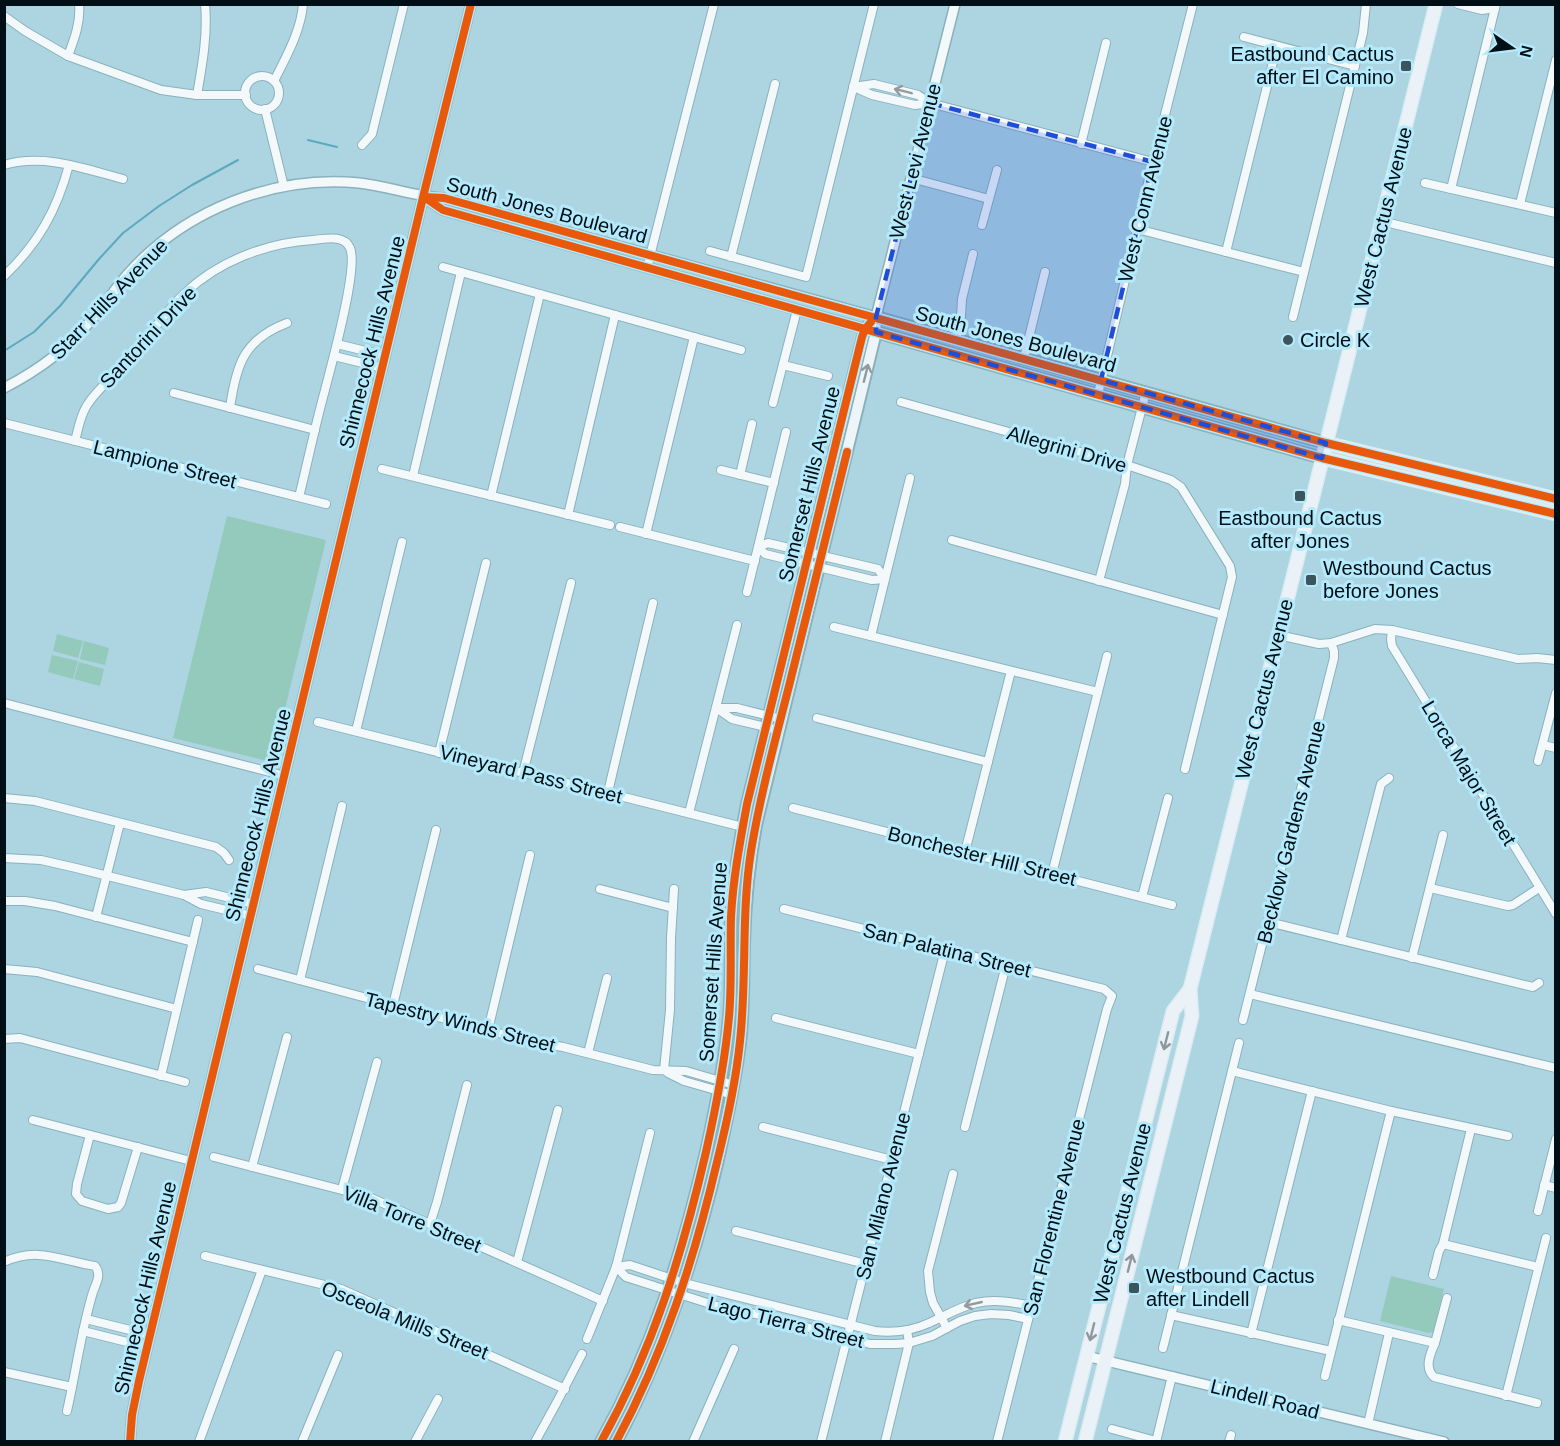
<svg xmlns="http://www.w3.org/2000/svg" width="1560" height="1446" font-family="Helvetica,sans-serif">
<rect width="100%" height="100%" fill="#acd4e1"/>
<!-- green -->
<g fill="#93cabc">
<polygon points="227,516 326,540 272,762 173,738"/>
<polygon points="57,634 83,641 78,658 53,651"/>
<polygon points="84,641 109,648 105,665 80,659"/>
<polygon points="52,655 78,661 73,679 48,672"/>
<polygon points="79,662 104,669 100,686 74,679"/>
<polygon points="1391,1276 1444,1289 1433,1332 1428,1333 1380,1321"/>
</g>
<g fill="none" stroke-linecap="round" stroke-linejoin="round">
<!-- stream -->
<g stroke="#5ca9bf" stroke-width="2">
<polyline points="308,140 337,147"/>
<polyline points="4,351 34,332 60,306 99,259 123,233 159,206 192,185 238,160"/>
</g>
<!-- minor casing -->
<g stroke="#8bb1bc" stroke-width="10">
<g id="minor">
<polyline points="1458,4 1482,10 1495,8"/>
<polyline points="4,16 25,31 68,56 161,90 197,95 246,95"/>
<polyline points="1244,37 1355,66"/>
<path d="M68 56C74 40 81 22 79 4"/>
<circle cx="262" cy="93" r="17"/>
<path d="M274 81C286 57 301 31 303 4"/>
<polyline points="853,87 874,84 918,95 930,103 1153,162"/>
<polyline points="856,88 872,95 915,105 930,103"/>
<path d="M197 95C202 66 208 35 205 4"/>
<polyline points="265,109 284,187"/>
<polyline points="1081,144 1106,43"/>
<polyline points="362,145 372,134 404,4"/>
<path d="M4 165C44 153 85 169 123 179"/>
<polyline points="911,178 989,199"/>
<polyline points="1425,183 1556,213"/>
<polyline points="1451,189 1496,4"/>
<polyline points="1520,204 1556,60"/>
<polyline points="1381,221 1556,263"/>
<polyline points="982,225 997,170"/>
<polyline points="1137,229 1304,272"/>
<polyline points="710,251 806,277 874,4"/>
<polyline points="1226,252 1277,46"/>
<polyline points="731,257 775,84"/>
<polyline points="443,267 741,350"/>
<polyline points="647,268 714,4"/>
<path d="M4 276C38 244 57 210 69 165"/>
<polyline points="1293,317 1363,33 1366,4"/>
<polyline points="956,339 961,317 962,299 973,254"/>
<polyline points="337,344 386,356"/>
<polyline points="334,356 383,368"/>
<polyline points="1024,358 1045,272"/>
<polyline points="783,365 828,376"/>
<polyline points="174,393 315,430"/>
<polyline points="1098,394 1153,162 1193,4"/>
<polyline points="901,402 1127,465 1171,480 1181,487 1230,566 1232,577 1185,769"/>
<polyline points="773,403 797,310"/>
<path d="M230 408C236 365 244 339 287 323"/>
<polyline points="4,423 326,504"/>
<path d="M75 441C78 430 80 417 86 407 97 388 115 376 129 360 148 338 164 313 185 293 219 261 266 243 313 240 325 239 344 234 350 248 359 267 331 366 325 390 315 426 308 461 299 497"/>
<polyline points="382,469 610,525"/>
<polyline points="721,470 774,483"/>
<polyline points="740,475 752,424"/>
<polyline points="413,476 461,272"/>
<polyline points="491,496 540,294"/>
<polyline points="568,515 615,315"/>
<polyline points="620,527 755,561"/>
<polyline points="646,534 694,337"/>
<polyline points="952,540 1223,615"/>
<polygon points="768,543 878,569 885,579 872,580 765,554 758,547"/>
<polyline points="1099,581 1125,484 1127,465 1146,392"/>
<polyline points="747,592 786,432"/>
<polyline points="834,627 1098,692"/>
<polyline points="1392,630 1391,639 1392,646 1556,914"/>
<polyline points="1278,635 1319,644 1331,643 1375,629 1392,630 1518,659 1537,658 1556,660"/>
<polyline points="871,636 910,478"/>
<polyline points="4,703 285,776"/>
<polyline points="716,708 732,719 778,730"/>
<polyline points="717,708 737,708 781,719"/>
<polyline points="817,718 988,762"/>
<polyline points="318,722 473,761 592,789 743,827"/>
<polyline points="356,731 402,542"/>
<polyline points="1543,745 1556,748"/>
<polyline points="439,753 486,563"/>
<polyline points="1538,761 1556,693"/>
<polyline points="523,773 571,583"/>
<polyline points="608,792 653,603"/>
<polyline points="4,798 35,801 216,847 224,853 229,860"/>
<polyline points="793,808 1172,905"/>
<polyline points="689,813 737,625"/>
<polyline points="965,852 1011,671"/>
<polyline points="4,858 41,860 76,868 184,895 201,904 251,916"/>
<polyline points="1052,874 1107,656"/>
<polyline points="1430,888 1508,906 1513,905 1539,888"/>
<polyline points="600,889 673,908"/>
<polyline points="184,895 206,892 254,904"/>
<polyline points="1142,897 1168,798"/>
<polyline points="4,901 25,901 55,906 193,942"/>
<polyline points="784,909 1104,989 1112,996 1107,1009 997,1442"/>
<polyline points="96,917 120,823"/>
<polyline points="1268,922 1533,987 1539,983"/>
<polyline points="1341,940 1381,784 1389,778"/>
<polyline points="1412,958 1443,835"/>
<polyline points="4,969 37,972 177,1009"/>
<polyline points="258,969 528,1041 563,1047 653,1070 686,1071 734,1085"/>
<polyline points="300,980 342,806"/>
<polyline points="1250,994 1556,1068"/>
<polyline points="393,1005 436,830"/>
<polyline points="776,1018 919,1054"/>
<polyline points="1243,1020 1334,658 1334,651 1331,643"/>
<polyline points="488,1030 530,855"/>
<polyline points="4,1039 20,1038 185,1082"/>
<polyline points="588,1053 607,978"/>
<polyline points="664,1070 670,1010 671,938 674,889"/>
<polyline points="1232,1071 1391,1111 1508,1136"/>
<polyline points="668,1073 684,1081 733,1095"/>
<polyline points="161,1076 198,920"/>
<polyline points="33,1120 191,1161"/>
<polyline points="763,1127 892,1160"/>
<polyline points="965,1127 1006,965"/>
<polyline points="90,1135 77,1184 76,1194 82,1201 108,1209 118,1207 121,1203 138,1147"/>
<polyline points="214,1157 369,1197 603,1301"/>
<polyline points="252,1167 287,1037"/>
<polyline points="1544,1185 1556,1188"/>
<polyline points="342,1189 377,1062"/>
<polyline points="1538,1211 1556,1139"/>
<polyline points="430,1224 437,1202 467,1085"/>
<polyline points="736,1231 866,1264"/>
<polyline points="1443,1244 1538,1267"/>
<polyline points="205,1256 341,1289 565,1389"/>
<path d="M4 1262C38 1246 62 1261 95 1266 102 1275 96 1283 93 1292 81 1331 76 1372 67 1411"/>
<polyline points="517,1262 558,1110"/>
<polyline points="616,1267 626,1277 723,1308 761,1315 870,1344 896,1344 909,1343 932,1336 960,1321 975,1316 991,1314 1009,1315 1028,1319"/>
<path d="M616 1267 630 1265 684 1283 875 1331C894 1333 912 1331 929 1323 945 1316 959 1307 976 1303 995 1299 1013 1302 1031 1306"/>
<polyline points="1433,1275 1439,1251 1443,1244 1471,1129"/>
<polyline points="1171,1315 1331,1351"/>
<polyline points="86,1319 150,1335"/>
<path d="M1338 1320 1435 1343C1430 1354 1424 1368 1434 1377L1537 1403"/>
<polyline points="947,1328 933,1303 930,1292 928,1271 953,1174"/>
<polyline points="83,1331 147,1347"/>
<polyline points="1251,1334 1312,1091"/>
<polyline points="587,1339 616,1267 650,1133"/>
<polyline points="1435,1343 1447,1298"/>
<polyline points="1163,1348 1239,1043"/>
<polyline points="4,1372 72,1387"/>
<polyline points="1325,1376 1391,1111"/>
<polyline points="1506,1396 1546,1238"/>
<polyline points="1368,1424 1389,1333"/>
<polyline points="1112,1429 1156,1441"/>
<polyline points="199,1442 262,1270"/>
<polyline points="302,1442 338,1355"/>
<polyline points="415,1442 438,1399"/>
<polyline points="535,1442 557,1402 582,1354"/>
<polyline points="693,1442 734,1349"/>
<polyline points="821,1442 945,950"/>
<polyline points="885,1442 909,1343 907,1330"/>
<polyline points="1156,1442 1172,1376"/>
<polyline points="1229,1442 1231,1435"/>
</g>
</g>
<!-- tertiary casing -->
<g stroke="#8bb1bc" stroke-width="12">
<g id="tertiary">
<polyline points="424,197 443,210 876,332 876,317 955,4"/>
<path d="M4 388C39 370 69 348 93 318 105 304 115 289 127 275 184 210 273 175 359 183 388 186 415 197 444 198L876 317"/>
<polyline points="1086,1356 1444,1442"/>
<polyline points="130,1442 132,1415 139,1381 426,185 471,4"/>
</g>
</g>
<!-- secondary casing -->
<g stroke="#8bb1bc" stroke-width="14">
<g id="secondary">
<path d="M601 1442C653 1349 682 1255 706 1152 716 1107 725 1063 729 1017 732 984 730 950 731 917 733 879 740 842 747 804L865 329 876 317 1326 443"/>
<path d="M616 1442C663 1354 694 1260 717 1164 726 1124 735 1084 740 1043 744 1010 743 976 744 943 745 903 749 864 756 825L876 332 1322 458"/>
</g>
</g>
<!-- primary casing -->
<g stroke="#daecf2" stroke-width="15">
<g id="primary">
<polyline points="1326,443 1556,499"/>
<polyline points="1322,458 1556,514"/>
<polyline points="1065,1442 1173,1011 1190,989"/>
<polyline points="1085,1442 1192,1016 1190,989 1436,4"/>
</g>
</g>
<!-- minor -->
<use href="#minor" stroke="#f3f9fa" stroke-width="8"/>
<!-- tertiary -->
<use href="#tertiary" stroke="#f3f9fa" stroke-width="9"/>
<!-- secondary -->
<use href="#secondary" stroke="#eef5f9" stroke-width="10"/>
<!-- primary -->
<use href="#primary" stroke="#ebf2f7" stroke-width="12"/>
<!-- cycleway casing -->
<g stroke="#b4eafb" stroke-width="11">
<g id="cycleway">
<polyline points="424,197 443,210 1322,458 1556,514"/>
<polyline points="424,197 444,198 1326,443 1556,499"/>
<polyline points="130,1442 132,1415 139,1381 426,185 471,4"/>
<path d="M601 1442C653 1349 682 1255 706 1152 716 1107 725 1063 729 1017 732 984 730 950 731 917 733 879 740 842 747 804L862 337 865 329 871 322"/>
<path d="M616 1442C664 1353 694 1260 717 1162 727 1122 736 1082 740 1041 747 978 741 914 751 851 760 796 775 741 789 686 808 608 828 530 847 452"/>
</g>
</g>
<!-- cycleway -->
<use href="#cycleway" stroke="#e8590c" stroke-width="8"/>
</g>
<!-- one-way arrows -->
<defs><path id="oneway-shaft" d="M-6 0H5M1.5-3L5.5 0L1.5 3" fill="none" stroke-width="1.6" stroke-linecap="round" stroke-linejoin="round" transform="scale(1.5)"/></defs>
<g stroke="#929b9e">
<use href="#oneway-shaft" transform="translate(903 91) rotate(-166)"/>
<use href="#oneway-shaft" transform="translate(973 1304) rotate(167)"/>
</g>
<use stroke="#8f999e" href="#oneway-shaft" transform="translate(866 373) rotate(-76)"/>
<g stroke="#8d979d">
<use href="#oneway-shaft" transform="translate(1166 1041) rotate(104)"/>
<use href="#oneway-shaft" transform="translate(1130 1263) rotate(-76)"/>
<use href="#oneway-shaft" transform="translate(1092 1332) rotate(104)"/>
</g>
<!-- marked area -->
<path fill="#1d4ed8" fill-opacity="0.2" stroke="#1d4ed8" stroke-width="4.5" stroke-dasharray="12 8" stroke-linejoin="round" d="M930 103 1153 162 1101 380 1326 443 1322 458 876 332V317Z"/>
<!-- markers -->
<g fill="#3c545c" stroke="#b4eafb" stroke-width="2">
<rect x="1400" y="60" width="12" height="12" rx="3"/>
<circle cx="1288" cy="340" r="6"/>
<rect x="1294" y="490" width="12" height="12" rx="3"/>
<rect x="1305" y="574" width="12" height="12" rx="3"/>
<rect x="1128" y="1282" width="12" height="12" rx="3"/>
</g>
<g text-anchor="middle" stroke-width="6" stroke-linejoin="round" paint-order="stroke">
<!-- poi labels -->
<g font-size="20" fill="#000f15" stroke="#b4eafb" text-anchor="start">
<text x="1394" y="61" text-anchor="end">Eastbound Cactus<tspan x="1394" dy="23">after El Camino</tspan></text>
<text x="1300" y="347">Circle K</text>
<text x="1300" y="525" text-anchor="middle">Eastbound Cactus<tspan x="1300" dy="23">after Jones</tspan></text>
<text x="1323" y="575">Westbound Cactus<tspan x="1323" dy="23">before Jones</tspan></text>
<text x="1146" y="1283">Westbound Cactus<tspan x="1146" dy="23">after Lindell</tspan></text>
</g>
<!-- street labels -->
<g font-size="20" fill="#000f15" stroke="#b4eafb">
<text transform="translate(915 161) rotate(-76)" y="7">West Levi Avenue</text>
<text transform="translate(1145 199) rotate(-76)" y="7">West Conn Avenue</text>
<text transform="translate(547 210) rotate(15)" y="7">South Jones Boulevard</text>
<text transform="translate(1383 217) rotate(-76)" y="7">West Cactus Avenue</text>
<text transform="translate(109 299) rotate(-46)" y="7">Starr Hills Avenue</text>
<text transform="translate(148 337) rotate(-47)" y="7">Santorini Drive</text>
<text transform="translate(1016 339) rotate(15)" y="7">South Jones Boulevard</text>
<text transform="translate(372 342) rotate(-76)" y="7">Shinnecock Hills Avenue</text>
<text transform="translate(1067 449) rotate(16)" y="7">Allegrini Drive</text>
<text transform="translate(165 464) rotate(14)" y="7">Lampione Street</text>
<text transform="translate(809 484) rotate(-76)" y="7">Somerset Hills Avenue</text>
<text transform="translate(1264 689) rotate(-76)" y="7">West Cactus Avenue</text>
<text transform="translate(1469 773) rotate(59)" y="7">Lorca Major Street</text>
<text transform="translate(531 774) rotate(14)" y="7">Vineyard Pass Street</text>
<text transform="translate(258 815) rotate(-76)" y="7">Shinnecock Hills Avenue</text>
<text transform="translate(1291 832) rotate(-76)" y="7">Becklow Gardens Avenue</text>
<text transform="translate(982 856) rotate(14)" y="7">Bonchester Hill Street</text>
<text transform="translate(947 950) rotate(14)" y="7">San Palatina Street</text>
<text transform="translate(713 962) rotate(-86)" y="7">Somerset Hills Avenue</text>
<text transform="translate(460 1022) rotate(14)" y="7">Tapestry Winds Street</text>
<text transform="translate(883 1196) rotate(-76)" y="7">San Milano Avenue</text>
<text transform="translate(1122 1213) rotate(-76)" y="7">West Cactus Avenue</text>
<text transform="translate(1054 1217) rotate(-76)" y="7">San Florentine Avenue</text>
<text transform="translate(412 1219) rotate(22)" y="7">Villa Torre Street</text>
<text transform="translate(145 1288) rotate(-77)" y="7">Shinnecock Hills Avenue</text>
<text transform="translate(405 1320) rotate(22)" y="7">Osceola Mills Street</text>
<text transform="translate(786 1322) rotate(14)" y="7">Lago Tierra Street</text>
<text transform="translate(1265 1399) rotate(14)" y="7">Lindell Road</text>
</g>
</g>
<!-- border -->
<rect width="1560" height="1446" fill="none" stroke="#000f15" stroke-width="12"/>
<!-- north arrow -->
<g transform="translate(1512 48) rotate(104)" stroke="#b4eafb" stroke-width="4.5" paint-order="stroke">
<path d="M0-4.5L10 22L0 15L-10 22Z" fill="#000f15"/>
<text y="-9" font-size="16" font-weight="bold" text-anchor="middle" fill="#000f15">N</text>
</g>
</svg>
